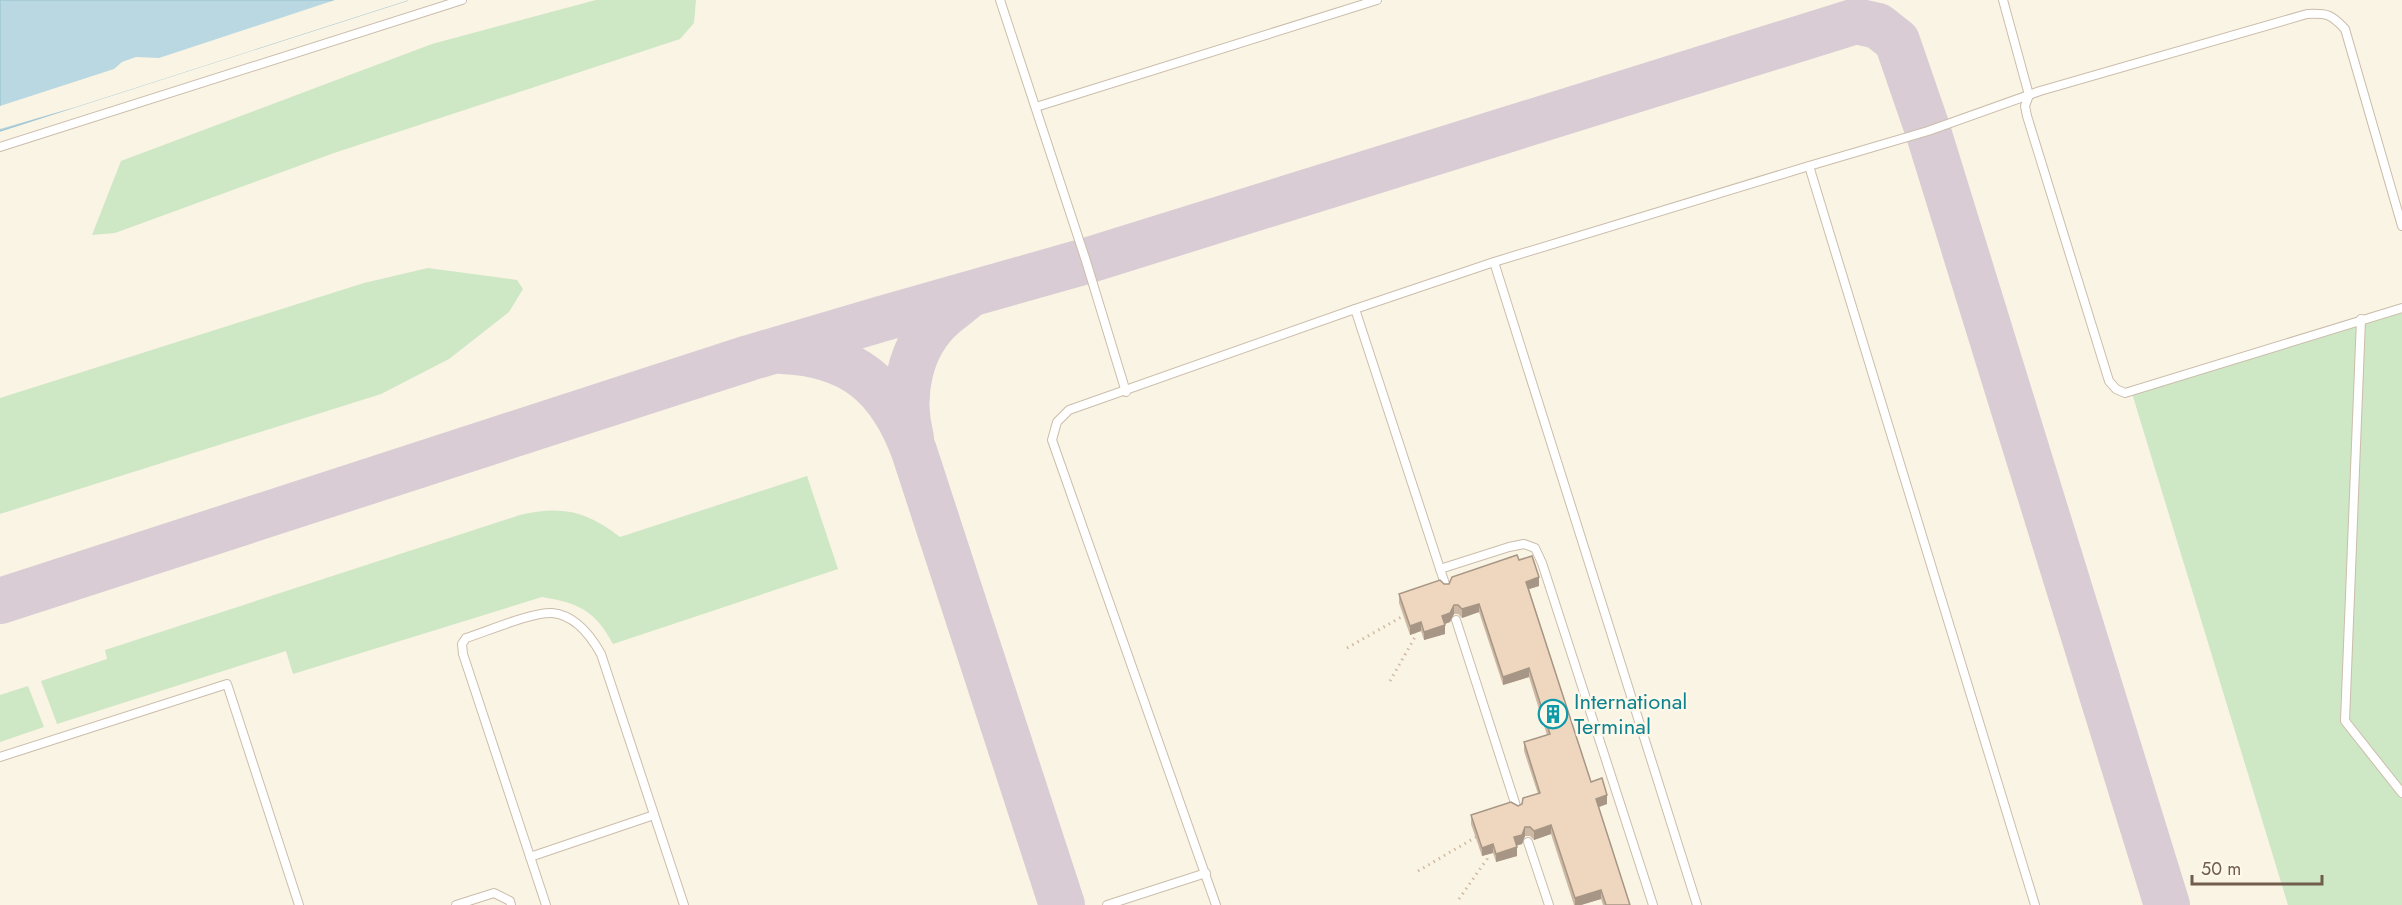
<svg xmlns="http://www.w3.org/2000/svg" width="2402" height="905" font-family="Jost,sans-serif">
<rect width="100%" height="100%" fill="#faf4e4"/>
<!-- green -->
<g fill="#cee7c4">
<polygon points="596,0 696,0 694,23 680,39 334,153 115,233 92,235 121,161 432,44"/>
<polygon points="428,268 517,280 523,289 509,312 449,359 381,394 0,514 0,398 364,283"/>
<polygon points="2402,313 2402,905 2288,905 2131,390 2361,319"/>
<path d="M807 476 838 569 613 644C595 610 578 603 542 597L293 674 286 651 57 724 41 681 107 659 105 650 520 515C561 505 587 511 620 537Z"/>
<polygon points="28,686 44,727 0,742 0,695"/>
</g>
<!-- water -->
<polygon fill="#bad8e2" stroke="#a1c6d3" stroke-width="1.5" points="0,0 408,0 0,131"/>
<!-- pier -->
<polygon fill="#faf4e4" points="335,0 409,0 76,107 0,129 0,106 114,69 122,62 136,57 159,58"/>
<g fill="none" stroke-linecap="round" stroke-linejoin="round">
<!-- taxiway -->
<g stroke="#d9ccd4" stroke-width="46">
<path d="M782 351C853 354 890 386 914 451L1062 905"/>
<path d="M911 438C900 396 909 346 943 316 951 309 961 302 969 295"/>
<polyline points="0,601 749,358 881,319 1086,261 1856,21 1878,26 1897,41 1928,131 2167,905"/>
</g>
<!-- lane casing -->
<g stroke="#cbbdab" stroke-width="10">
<g id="lane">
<polyline points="1000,0 1086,261 1126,392"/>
<polyline points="2003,0 2029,95 2025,106 2027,116 2109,381 2116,389 2125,393 2402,308"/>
<polyline points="1036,107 1377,0"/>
<polyline points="0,147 462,0"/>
<path d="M1809 166 1928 131 2040 91 2307 14C2327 13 2331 14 2345 29L2402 226"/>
<polyline points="1494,262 1809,166 2035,905"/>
<polyline points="1355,309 1494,262 1697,905"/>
<polyline points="2361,319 2345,721 2402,793"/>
<polyline points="1440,569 1509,547 1524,544 1535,548 1542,563 1653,905"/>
<polyline points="1456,620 1517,809"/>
<polyline points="0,757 227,684 299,905"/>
<polyline points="1528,842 1549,905"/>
<polyline points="530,857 654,815"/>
<polyline points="456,905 494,893 510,901 511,905"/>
<path d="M546 905 463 654 462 644 466 638C488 631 532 612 552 613 575 615 591 636 601 654L684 905"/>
<polyline points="1107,905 1206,873"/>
<polyline points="1216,905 1052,440 1057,422 1069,410 1355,309 1446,587"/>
</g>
</g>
<!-- path -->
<g stroke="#d2baa1" stroke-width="3" stroke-dasharray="1.5 4.5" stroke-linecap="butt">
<polyline points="1347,648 1403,616"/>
<polyline points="1390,681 1415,637 1414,633"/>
<polyline points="1418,871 1476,837"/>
<polyline points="1459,899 1487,859 1487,855"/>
</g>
<!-- lane -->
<use href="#lane" stroke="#fff" stroke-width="8"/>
</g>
<!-- wall -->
<polygon fill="#cdb9a3" points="1519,560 1539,586 1529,589 1591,782 1607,804 1599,807 1630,905 1603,905 1601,899 1581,905 1574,905 1551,834 1534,840 1530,836 1525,836 1522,844 1516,846 1517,856 1496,862 1493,853 1482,856 1471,824 1471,815 1518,806 1538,794 1524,751 1524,742 1547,735 1529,677 1503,685 1479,612 1462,618 1458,614 1454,614 1450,622 1445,624 1445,634 1424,640 1421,631 1410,635 1399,603 1399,594 1449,584"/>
<!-- shaded-wall -->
<g fill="#a79685">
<polygon points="1539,577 1539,586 1526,590 1526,582"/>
<polygon points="1479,604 1479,612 1462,618 1462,609"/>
<polygon points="1454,605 1454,614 1450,622 1442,625 1442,616"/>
<polygon points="1421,622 1421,631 1410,635 1410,626"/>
<polygon points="1445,625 1445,634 1424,640 1424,632"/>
<polygon points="1529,668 1529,677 1503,685 1503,677"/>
<polygon points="1607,795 1607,804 1596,808 1596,799"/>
<polygon points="1551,825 1551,834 1534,840 1534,831"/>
<polygon points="1525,827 1525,836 1522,844 1514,846 1514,837"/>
<polygon points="1493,844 1493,853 1482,856 1482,848"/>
<polygon points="1517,847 1517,856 1496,862 1496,854"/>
<polygon points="1601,890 1601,899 1581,905 1575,905 1575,898"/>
</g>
<!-- building -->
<polygon fill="#eed7be" stroke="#a79685" stroke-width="1.5" points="1517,555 1519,560 1532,556 1539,577 1526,582 1591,782 1602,778 1607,795 1596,799 1630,905 1606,905 1601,890 1575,898 1551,825 1534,831 1530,827 1525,827 1522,835 1514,837 1517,847 1496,854 1493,844 1482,848 1471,815 1511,802 1518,806 1522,804 1523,798 1540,793 1524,742 1550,734 1529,668 1503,677 1479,604 1462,609 1458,605 1454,605 1450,613 1442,616 1445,625 1424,632 1421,622 1410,626 1399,594 1440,580 1444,584 1449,584 1452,577"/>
<!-- icons -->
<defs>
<g id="building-ring" transform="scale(1.5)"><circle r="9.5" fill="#fef8ea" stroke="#0f9aa8" stroke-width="1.5"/><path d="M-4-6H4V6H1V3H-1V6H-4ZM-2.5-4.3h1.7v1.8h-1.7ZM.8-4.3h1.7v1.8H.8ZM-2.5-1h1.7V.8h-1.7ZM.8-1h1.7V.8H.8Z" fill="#0f9aa8"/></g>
</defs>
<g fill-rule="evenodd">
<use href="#building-ring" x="1553" y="714"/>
</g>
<g text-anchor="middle" stroke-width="5" stroke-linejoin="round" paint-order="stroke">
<!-- culture labels -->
<g font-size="22" fill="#0d838f" stroke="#fef8ea" text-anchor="start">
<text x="1574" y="709">International<tspan x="1574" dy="25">Terminal</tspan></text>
</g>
</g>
<!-- scale -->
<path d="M2192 875v9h130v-9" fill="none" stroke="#715d4c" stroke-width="3"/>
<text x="2201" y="875" font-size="18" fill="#715d4c" stroke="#fef8ea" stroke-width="4.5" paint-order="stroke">50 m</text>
</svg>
